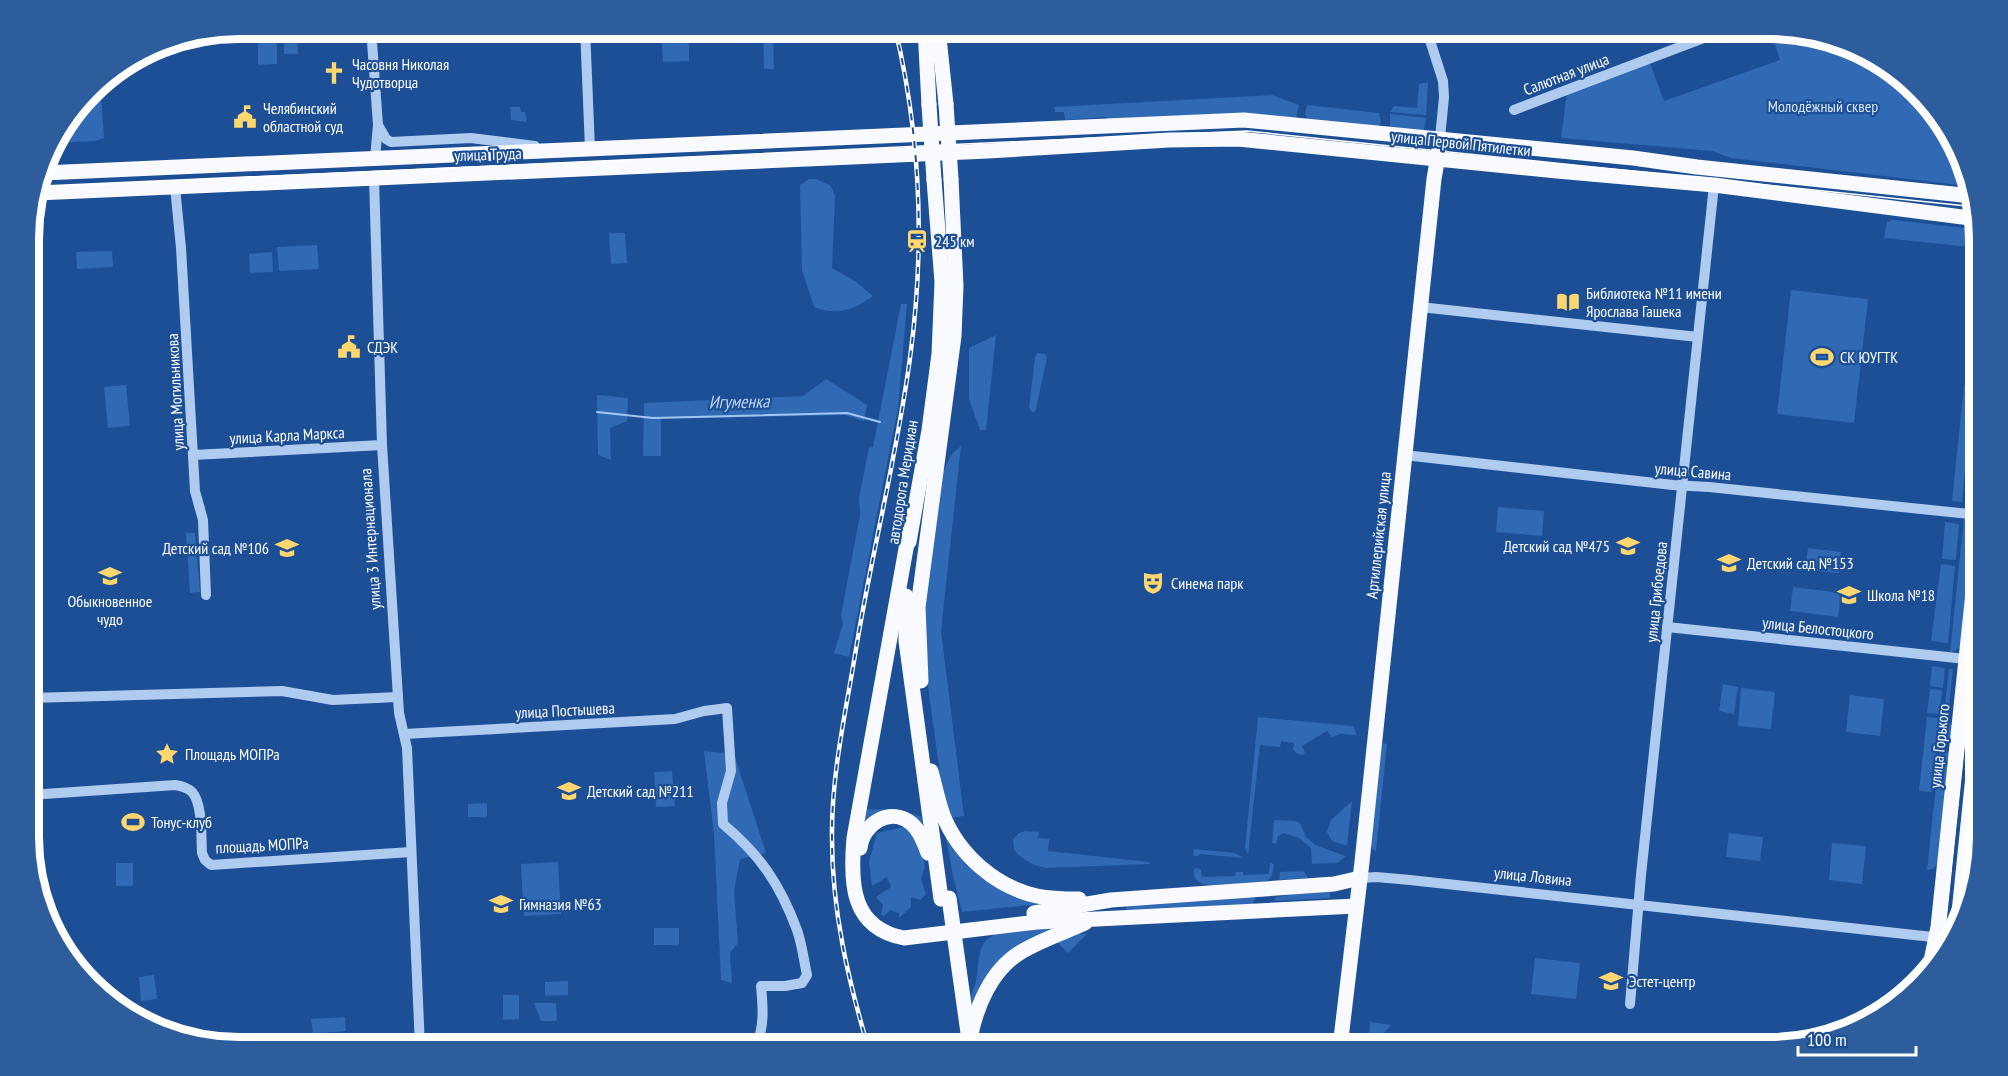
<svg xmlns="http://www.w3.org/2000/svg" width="2008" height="1076" font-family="'PT Sans Narrow',sans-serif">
<rect width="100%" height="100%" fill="#1c4f96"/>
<!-- green -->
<g fill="#3069b4">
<polygon points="661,29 689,29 689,61 663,62"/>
<polygon points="763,29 773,29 774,69 764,69"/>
<polygon points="1770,29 1863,50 1944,122 1968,186 1731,158 1712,151 1561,138 1567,93 1650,63 1664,101 1780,60"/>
<polygon points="284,31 297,31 298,54 284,54"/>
<polygon points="277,40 277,64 258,65 258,41"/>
<polygon points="100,81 104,138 95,141 52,143"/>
<polygon points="1428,82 1426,115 1390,112 1394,106 1417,108 1419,84"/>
<polygon points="1272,95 1299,105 1296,118 1107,120 1107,117 1065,120 1064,112 1055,112 1054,107"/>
<polygon points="1307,105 1379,113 1381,122 1378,127 1308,120 1305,114"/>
<polygon points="510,107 520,107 521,112 525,112 527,122 511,120"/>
<polygon points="1390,114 1426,118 1424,131 1390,128"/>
<path d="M809 179H815L830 185 835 195 832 268 855 281 873 296C855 310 836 316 814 307L802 270 800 185Z"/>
<polygon points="1893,220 1974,229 1973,245 1970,247 1884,238 1887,222"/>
<polygon points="609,233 625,233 627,263 611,264"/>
<polygon points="317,245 319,269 279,271 277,247"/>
<polygon points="112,251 113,267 77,269 76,252"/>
<polygon points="272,252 273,272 250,273 249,254"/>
<polygon points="1978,253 1978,329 1976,353 1966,352 1975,255"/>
<polygon points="1791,290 1868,299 1854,423 1777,414"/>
<polygon points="901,304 907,304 898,408 849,657 834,653 843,624 841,615 860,515 859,498 869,448 873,447"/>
<polygon points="996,335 986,430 980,430 969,399 969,348"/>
<polygon points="1038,353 1045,354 1047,357 1036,409 1035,412 1032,412 1029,408 1035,357"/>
<polygon points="826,379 867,405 864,421 845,415 661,419 661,456 643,456 644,403 803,396"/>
<polygon points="126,385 130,426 108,428 104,387"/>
<polygon points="1964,385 1973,386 1962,502 1952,501"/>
<polygon points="1978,387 1978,441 1976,453 1978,455 1976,497 1967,496"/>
<polygon points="597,395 628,398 627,421 610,428 611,460 598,455"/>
<polygon points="961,446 941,631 964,816 949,818 943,796 929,694 924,647 923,603 940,479 951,455"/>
<polygon points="1498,507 1544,511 1542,536 1496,532"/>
<polygon points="1964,517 1974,521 1961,647 1950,653"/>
<polygon points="1945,522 1959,524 1956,560 1942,559"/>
<polygon points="186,533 195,533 200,592 190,593"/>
<polygon points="1808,548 1841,552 1839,573 1805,570"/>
<polygon points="1941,564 1955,566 1948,643 1931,641"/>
<polygon points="1793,587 1841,593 1838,617 1790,611"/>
<polygon points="1932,666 1945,668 1943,688 1930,686"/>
<polygon points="1949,669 1953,669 1949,707 1944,713"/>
<polygon points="1723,684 1738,687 1734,714 1719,711"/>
<polygon points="1741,688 1775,692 1771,729 1738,726"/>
<polygon points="1930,689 1942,690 1940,714 1927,713"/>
<polygon points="1850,695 1884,699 1880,736 1846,732"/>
<polygon points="1258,717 1353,726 1357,735 1340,734 1332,737 1327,731 1302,746 1305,753 1302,755 1296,753 1293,749 1294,743 1281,741 1280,747 1260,745 1248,855 1245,847"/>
<polygon points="1927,717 1940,718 1932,792 1919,791"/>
<polygon points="1943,720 1952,725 1952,740 1946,743 1945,750 1950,753 1939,862 1933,869 1927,870"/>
<polygon points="1382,743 1387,744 1376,851 1372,849 1371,844"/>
<polygon points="704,751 734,754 766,853 740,859 734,891 738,943 730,953 732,983 721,980 714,834"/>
<polygon points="672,771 675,806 656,807 654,772"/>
<polygon points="1352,801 1347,846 1332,841 1327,832 1331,820"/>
<polygon points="487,803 487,817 468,817 468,804"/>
<path d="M863 809C883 810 902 808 921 817L924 830 909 816 863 827Z"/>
<polygon points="1274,820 1295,821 1300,823 1306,837 1315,845 1346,856 1337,863 1312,864 1311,848 1299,838 1283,833 1278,836 1276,844 1272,843"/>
<polygon points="944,826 960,853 1050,903 962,912 953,876"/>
<polygon points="904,827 917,835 925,866 921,879 926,894 920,900 911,897 911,907 899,918 899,913 890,910 884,916 881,914 883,905 876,897 891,887 887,877 872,886 869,862 877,833"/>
<path d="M1025 831 1039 832 1038 838 1049 839 1048 851 1149 862 1150 864 1046 868C1034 866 1022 860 1014 850L1013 839 1019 833Z"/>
<polygon points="1729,833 1763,837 1760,861 1726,857"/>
<polygon points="1832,843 1866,846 1862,884 1829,880"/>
<polygon points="1194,849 1235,853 1243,858 1200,854 1196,856 1193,855"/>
<polygon points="558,862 561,914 524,916 521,864"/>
<rect x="116" y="863" width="17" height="23"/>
<path d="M1270 863 1274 864 1272 876 1267 881C1253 882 1214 887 1203 884 1195 881 1193 876 1194 869L1197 868 1201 870 1202 877 1235 876 1236 872H1243V875L1269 874Z"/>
<polygon points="1304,871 1308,878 1279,880 1280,872"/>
<polygon points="1330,890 1330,898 1274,901 1276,897 1305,892"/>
<polygon points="1253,895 1255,899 1253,904 1127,911 1126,909 1127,906"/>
<path d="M1042 927 1049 930 971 1011C968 996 973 993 976 980 979 968 977 953 984 943 992 929 1027 929 1042 927Z"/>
<rect x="654" y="928" width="25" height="17"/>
<polygon points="1076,934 1087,934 1068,953 1057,942"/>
<polygon points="1535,958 1580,963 1576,999 1531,994"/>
<polygon points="154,975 157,999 141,1001 139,977"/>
<polygon points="568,981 568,995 545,996 545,982"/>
<polygon points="503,995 519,995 519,1019 503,1020"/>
<polygon points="534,1003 556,1003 557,1021 541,1021"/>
<polygon points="345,1017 346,1031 313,1034 311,1019"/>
<polygon points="1370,1022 1391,1025 1380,1037 1369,1036"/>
<polygon points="1488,1035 1548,1043 1542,1047 1487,1047"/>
<polygon points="1376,1041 1434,1047 1375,1046"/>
<polygon points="721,1043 721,1047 671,1047 671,1044"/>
</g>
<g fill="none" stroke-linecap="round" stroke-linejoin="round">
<!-- stream -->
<polyline stroke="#a3c6f1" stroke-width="2" points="597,412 653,418 847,413 880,422"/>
<!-- minor -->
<g stroke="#afcbef" stroke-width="10">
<polyline points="371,28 378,125 375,158"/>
<polyline points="585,28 590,149"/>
<polyline points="1426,28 1443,81 1444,97 1440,138"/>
<polyline points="1514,110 1730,28"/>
<polyline points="378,125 386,139 391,142 471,138 535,146"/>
<polyline points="374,178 382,445 399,713 407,748 420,1047"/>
<polyline points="175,187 181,248 195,491 203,520 206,595"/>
<polyline points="1420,307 1698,337"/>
<polyline points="193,455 382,445"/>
<polyline points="1404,455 1673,485 1709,487 1979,515"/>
<polyline points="1667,627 1966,659"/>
<polyline points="30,698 282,691 333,700 398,697"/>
<path d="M404 734 675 719 704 711 727 708 731 771 722 803 723 824C760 855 780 884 797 930 802 944 804 961 807 975L802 983 785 986H761C763 1007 765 1028 755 1047"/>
<path d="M30 795 175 785C181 786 188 788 192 792 203 804 201 838 202 853L205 860 211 865 411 852"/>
<polyline points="1360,878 1376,877 1410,880 1951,939"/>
<polyline points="1630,1004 1641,875 1714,185"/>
</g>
<!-- major -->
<g stroke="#f8faff" stroke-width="15">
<polyline points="925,28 929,105"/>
<polyline points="938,28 946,104"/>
<polyline points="43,173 1244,120 1633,158 1697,167 1972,196"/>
<polyline points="37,193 988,151 1169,140 1238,139 1557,171 1714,185 1978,219"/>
<path d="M909 532 854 838C850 883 851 928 904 938L1037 922 1356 906"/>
<polyline points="909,542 929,430 939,354 942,282 934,180"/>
<polyline points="906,596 906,641 941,899"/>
<polyline points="921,681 918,607 954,336 956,286 951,179"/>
<path d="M931 771C935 786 938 801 943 815 959 855 996 887 1037 896 1051 899 1065 899 1079 899"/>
<path d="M860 848C863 823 891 806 912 824 921 832 924 843 928 853"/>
<polyline points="1034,913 1111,900 1334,884 1360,878"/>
<polyline points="1957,932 1979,717"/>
<polyline points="1931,961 1938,927 1979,535"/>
<path d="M970 1039C976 1007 991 970 1021 952 1041 940 1063 933 1085 923"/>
<polyline points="1340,1047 1362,862 1434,179 1439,150"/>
</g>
<!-- tram -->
<g stroke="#fff" stroke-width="1.5">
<polyline points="39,187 1247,131 1976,207"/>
<polyline points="1943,948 1979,604"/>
</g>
<!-- rail casing -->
<g stroke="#fff" stroke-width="4.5">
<path id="rail" d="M868 1047C848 979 832 911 832 839 831 775 846 711 856 649 872 551 897 456 910 358 925 248 921 137 895 28"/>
</g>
<!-- rail -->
<use href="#rail" stroke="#1c4f96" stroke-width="2" stroke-dasharray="7" stroke-linecap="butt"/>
<!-- major-bridge -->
<g stroke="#f8faff" stroke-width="15">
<polyline points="946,104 951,179"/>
<polyline points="929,105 934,180"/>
<polyline points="949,898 970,1047"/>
</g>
</g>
<!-- icons -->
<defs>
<g id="church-bare" transform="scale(1.8)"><path d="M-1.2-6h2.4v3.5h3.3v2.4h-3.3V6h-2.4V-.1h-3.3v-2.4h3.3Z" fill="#ffd76e" stroke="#1c4f96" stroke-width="2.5" paint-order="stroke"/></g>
<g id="civic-bare" transform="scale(1.8)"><path d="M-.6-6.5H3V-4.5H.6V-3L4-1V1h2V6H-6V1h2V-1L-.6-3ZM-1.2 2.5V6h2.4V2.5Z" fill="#ffd76e" stroke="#1c4f96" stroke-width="2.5" paint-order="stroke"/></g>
<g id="station-bare" transform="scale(1.8)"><path d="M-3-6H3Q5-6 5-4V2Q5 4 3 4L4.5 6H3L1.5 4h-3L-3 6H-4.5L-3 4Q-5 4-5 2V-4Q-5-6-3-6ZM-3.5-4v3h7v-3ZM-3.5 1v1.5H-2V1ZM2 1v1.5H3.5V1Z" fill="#ffd76e" stroke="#1c4f96" stroke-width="2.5" paint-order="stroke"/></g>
<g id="library-bare" transform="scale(1.8)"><path d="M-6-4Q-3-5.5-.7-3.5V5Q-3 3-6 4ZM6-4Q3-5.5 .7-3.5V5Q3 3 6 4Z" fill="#ffd76e" stroke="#1c4f96" stroke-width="2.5" paint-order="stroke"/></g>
<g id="stadium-bare" transform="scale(1.8)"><path d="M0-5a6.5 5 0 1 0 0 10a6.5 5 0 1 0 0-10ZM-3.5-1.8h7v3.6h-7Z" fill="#ffd76e" stroke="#1c4f96" stroke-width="2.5" paint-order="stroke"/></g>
<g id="school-bare" transform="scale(1.8)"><path d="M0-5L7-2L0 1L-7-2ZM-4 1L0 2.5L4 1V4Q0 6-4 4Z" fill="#ffd76e" stroke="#1c4f96" stroke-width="2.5" paint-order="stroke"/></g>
<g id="theatre-bare" transform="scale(1.8)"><path d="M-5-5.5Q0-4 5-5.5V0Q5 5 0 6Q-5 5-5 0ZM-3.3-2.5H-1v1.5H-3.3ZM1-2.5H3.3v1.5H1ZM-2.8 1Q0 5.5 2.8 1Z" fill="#ffd76e" stroke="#1c4f96" stroke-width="2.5" paint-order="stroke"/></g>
<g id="sight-bare" transform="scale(1.8)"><path d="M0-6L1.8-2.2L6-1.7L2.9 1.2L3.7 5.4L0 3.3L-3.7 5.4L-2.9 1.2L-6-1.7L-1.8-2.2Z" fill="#ffd76e" stroke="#1c4f96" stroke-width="2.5" paint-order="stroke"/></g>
</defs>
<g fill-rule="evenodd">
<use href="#church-bare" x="334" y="73"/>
<use href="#civic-bare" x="245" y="117"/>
<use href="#station-bare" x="917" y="241"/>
<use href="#library-bare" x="1568" y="302"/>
<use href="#civic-bare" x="349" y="347"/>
<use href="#stadium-bare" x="1822" y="357"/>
<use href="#school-bare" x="1628" y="546"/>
<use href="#school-bare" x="287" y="548"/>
<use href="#school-bare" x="1729" y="563"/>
<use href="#school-bare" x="110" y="576"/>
<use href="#theatre-bare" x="1153" y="583"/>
<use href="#school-bare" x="1849" y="595"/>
<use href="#sight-bare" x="167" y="754"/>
<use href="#school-bare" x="569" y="791"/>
<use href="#stadium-bare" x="133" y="822"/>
<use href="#school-bare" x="501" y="904"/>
<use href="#school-bare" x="1611" y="981"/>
</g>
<g text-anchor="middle" stroke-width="4.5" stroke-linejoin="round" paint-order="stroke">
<!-- poi labels -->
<g font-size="16" fill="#fff" stroke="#1c4f96" text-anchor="start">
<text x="352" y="70">Часовня Николая<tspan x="352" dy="18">Чудотворца</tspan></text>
<text x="263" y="114">Челябинский<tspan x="263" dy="18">областной суд</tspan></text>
<text x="935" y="247">245 км</text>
<text x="1586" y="299">Библиотека №11 имени<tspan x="1586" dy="18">Ярослава Гашека</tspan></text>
<text x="367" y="353">СДЭК</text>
<text x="1840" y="363">СК ЮУГТК</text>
<text x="1610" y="552" text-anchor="end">Детский сад №475</text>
<text x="269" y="554" text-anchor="end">Детский сад №106</text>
<text x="1747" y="569">Детский сад №153</text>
<text x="1171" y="589">Синема парк</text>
<text x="1867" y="601">Школа №18</text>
<text x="110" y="607" text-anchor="middle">Обыкновенное<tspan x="110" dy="18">чудо</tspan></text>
<text x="185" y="760">Площадь МОПРа</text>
<text x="587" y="797">Детский сад №211</text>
<text x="151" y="828">Тонус-клуб</text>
<text x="519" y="910">Гимназия №63</text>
<text x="1629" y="987">Эстет-центр</text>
</g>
<!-- street labels -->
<g font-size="16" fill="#fff" stroke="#1c4f96">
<text transform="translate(1566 74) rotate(-21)" y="6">Салютная улица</text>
<text transform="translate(1461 143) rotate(6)" y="6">улица Первой Пятилетки</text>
<text transform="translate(488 154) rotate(-2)" y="6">улица Труда</text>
<text transform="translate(175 392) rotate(-93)" y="6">улица Могильникова</text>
<text transform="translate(287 435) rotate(-3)" y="6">улица Карла Маркса</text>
<text transform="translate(1693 471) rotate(5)" y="6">улица Савина</text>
<text transform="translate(902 482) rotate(-81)" y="6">автодорога Меридиан</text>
<text transform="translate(1378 535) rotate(-84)" y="6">Артиллерийская улица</text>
<text transform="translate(370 539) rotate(-94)" y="6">улица 3 Интернационала</text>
<text transform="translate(1656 592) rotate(-84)" y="6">улица Грибоедова</text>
<text transform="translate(1818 628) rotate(6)" y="6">улица Белостоцкого</text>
<text transform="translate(565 710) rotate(-3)" y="6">улица Постышева</text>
<text transform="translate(1939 746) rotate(-84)" y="6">улица Горького</text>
<text transform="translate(262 845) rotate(-3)" y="6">площадь МОПРа</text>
<text transform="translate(1533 876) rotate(6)" y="6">улица Ловина</text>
</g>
<!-- park labels -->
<g font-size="16" fill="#d6e6fb" stroke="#1c4f96">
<text x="1823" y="112">Молодёжный сквер</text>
</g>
<!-- water labels -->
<g font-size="18" font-style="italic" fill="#bcd5f6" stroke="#1c4f96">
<text transform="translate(739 402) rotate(-1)" y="6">Игуменка</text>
</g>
</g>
<!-- crop -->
<path d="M0 0H2008V1076H0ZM239 39H1769A200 200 0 0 1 1969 239V837A200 200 0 0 1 1769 1037H239A200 200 0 0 1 39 837V239A200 200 0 0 1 239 39Z" fill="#2e5d9e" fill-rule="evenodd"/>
<path fill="none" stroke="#fff" stroke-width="8" d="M239 39H1769A200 200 0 0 1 1969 239V837A200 200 0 0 1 1769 1037H239A200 200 0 0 1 39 837V239A200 200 0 0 1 239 39Z"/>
<!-- scale -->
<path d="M1798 1046v9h118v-9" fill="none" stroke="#ffffff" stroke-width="3"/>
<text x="1807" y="1046" font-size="18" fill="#ffffff" stroke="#1c4f96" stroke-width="4.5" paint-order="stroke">100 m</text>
</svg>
